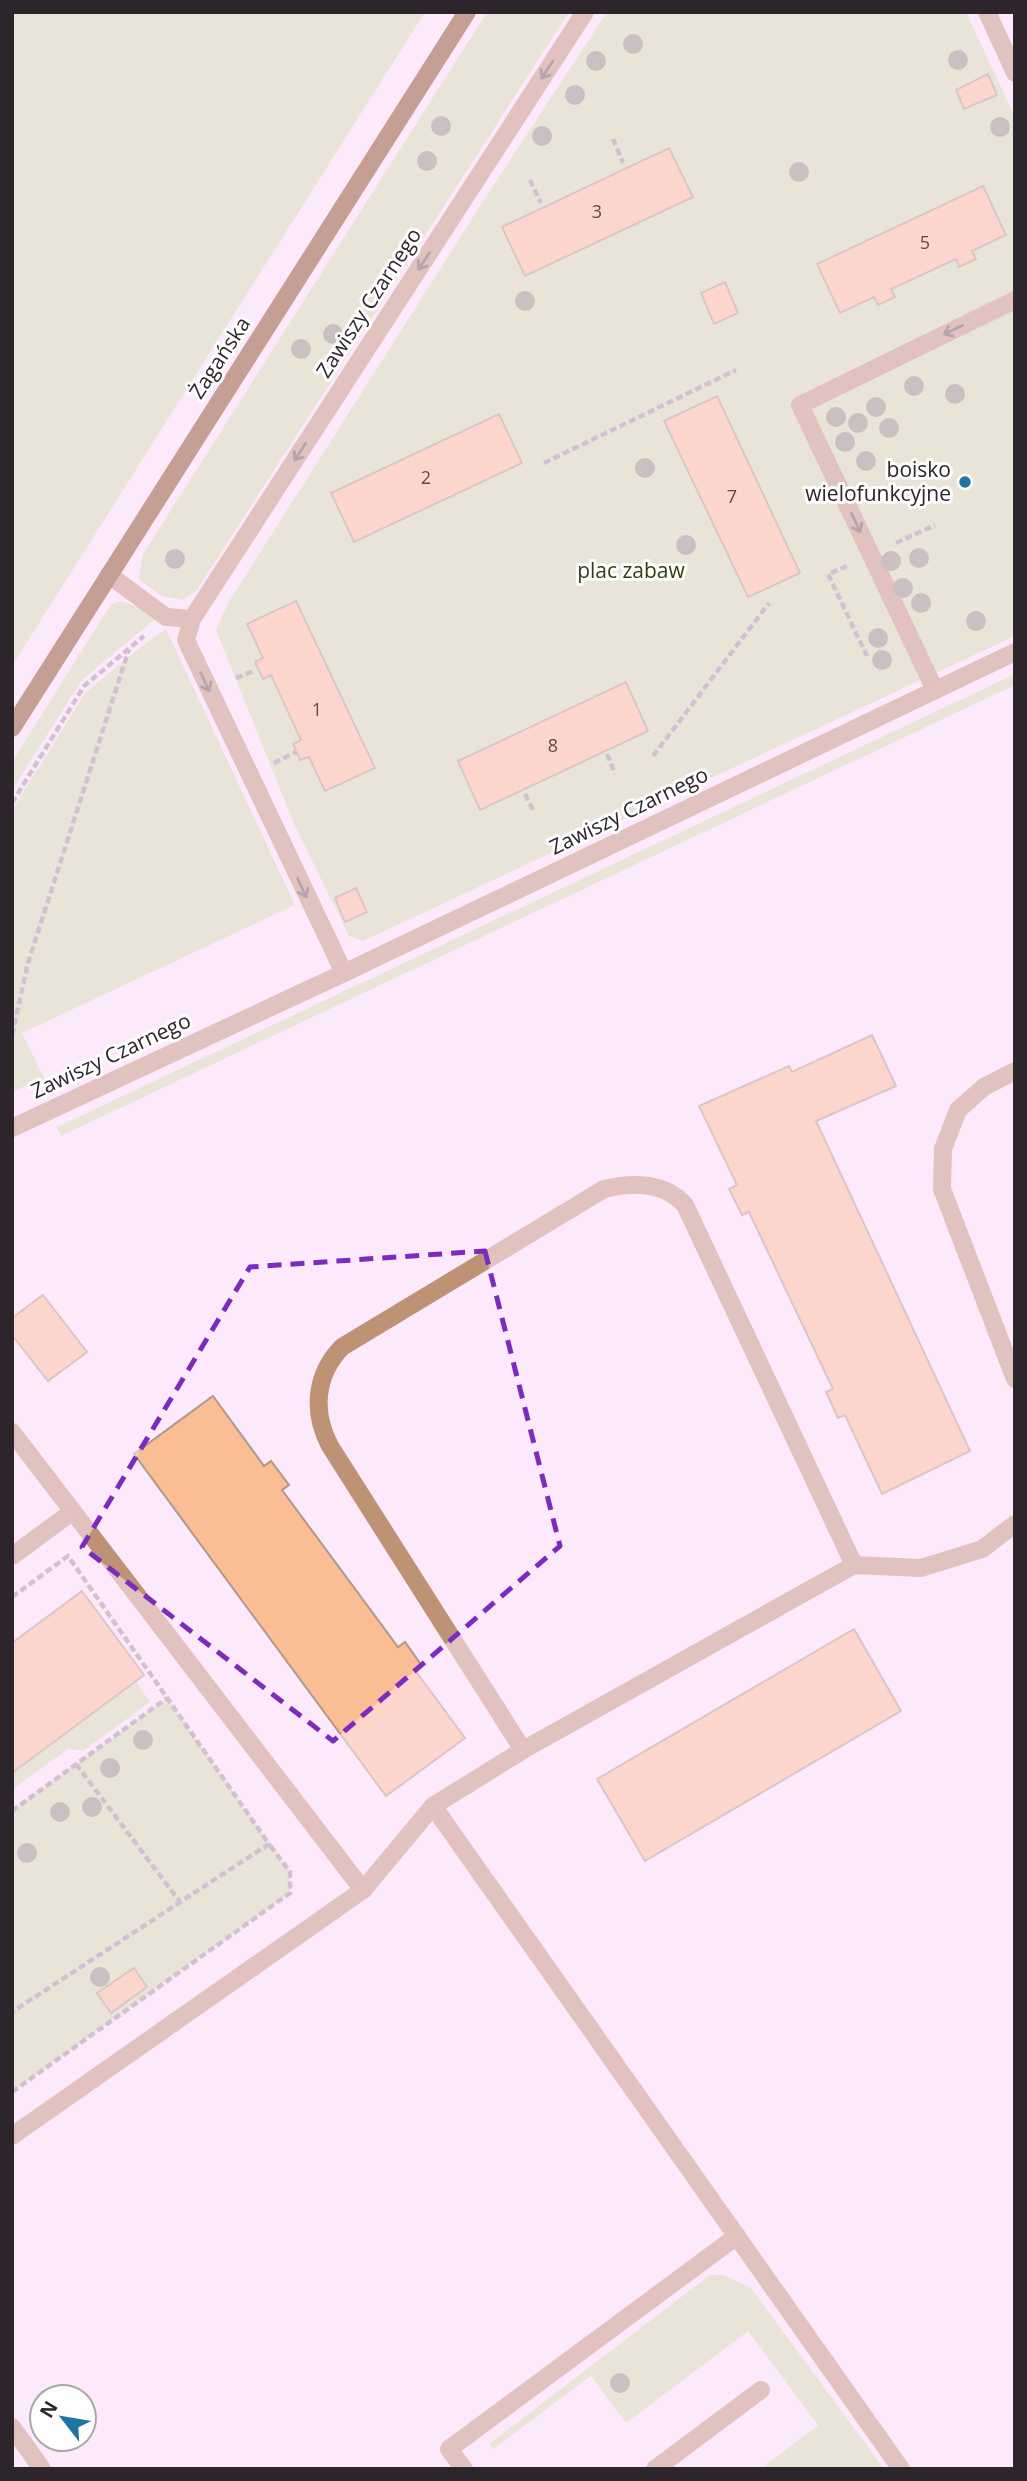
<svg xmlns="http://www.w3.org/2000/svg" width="1027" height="2481" font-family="'Open Sans',sans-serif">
<rect width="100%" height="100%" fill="#fde9fc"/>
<!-- green -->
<g fill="#cee1ad">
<polygon points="12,12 425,12 12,666"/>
<polygon points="487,12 569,12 197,590 183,600 161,596 139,579 143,554"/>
<polygon points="607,12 966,12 1015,117 1015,636 363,941 349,936 295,826 216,630 228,603 489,192"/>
<polygon points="122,601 141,608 155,619 82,680 12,790 12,762 111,604"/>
<polygon points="166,629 295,905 22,1033 50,1090 42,1093 36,1081 12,1092 12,810 85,693 141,647"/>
<polygon points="1015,674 1015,685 61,1136 57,1127"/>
<polygon points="136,1682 150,1702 83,1751 68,1749 12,1790 12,1773"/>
<polygon points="167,1698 290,1872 290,1893 12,2092 12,1811"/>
<polygon points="710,2275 724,2275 751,2288 884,2469 761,2469 818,2425 748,2331 626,2423 591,2376 493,2449 489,2444"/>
</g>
<!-- building -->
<g fill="#fbbd94" stroke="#b0998b" stroke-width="2">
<polygon points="988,74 997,95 964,109 956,90"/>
<polygon points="669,148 693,197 525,276 502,227"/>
<polygon points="983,186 1006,235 972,251 976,259 959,267 956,259 891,289 895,297 878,305 874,297 840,313 817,264"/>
<polygon points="725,282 738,313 714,324 701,293"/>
<polygon points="717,396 800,573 748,597 664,421"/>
<polygon points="499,414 522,463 354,542 331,493"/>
<polygon points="296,601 375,768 325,791 309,757 300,760 293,744 301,740 271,675 263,679 255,662 263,658 247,624"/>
<polygon points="626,682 648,731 480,810 458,761"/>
<polygon points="356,888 367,912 345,922 335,898"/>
<polygon points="872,1035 896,1086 816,1121 970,1451 882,1494 845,1415 838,1418 826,1392 833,1389 749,1212 742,1215 729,1189 737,1185 699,1106 789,1066 792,1072"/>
<polygon points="43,1295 87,1352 48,1381 12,1335 12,1318"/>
<polygon points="213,1396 264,1466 271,1461 289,1485 282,1490 398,1647 405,1642 422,1666 415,1670 465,1738 386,1796 134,1454"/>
<polygon points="82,1591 144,1675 12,1773 12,1643"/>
<polygon points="854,1629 901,1711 645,1861 597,1779"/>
<polygon points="134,1968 147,1987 111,2013 97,1993"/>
</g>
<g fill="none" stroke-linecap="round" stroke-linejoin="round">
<!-- path -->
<g stroke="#9e909e" stroke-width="4.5" stroke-dasharray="7 3.5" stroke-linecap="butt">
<polyline points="613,139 623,163"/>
<polyline points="530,180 541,203"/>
<polyline points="544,463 736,370"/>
<polyline points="896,543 935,525"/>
<polyline points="847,566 828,574 867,656"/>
<polyline points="236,678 254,671"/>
<polyline points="607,754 615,774"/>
<polyline points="653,756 769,603"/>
<polyline points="274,763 296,752"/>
<polyline points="525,794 534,812"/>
<polyline points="12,803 84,686 144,636"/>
<polyline points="12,1035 28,963 129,649"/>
<polyline points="12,1597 68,1556 269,1844 12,2012"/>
<polyline points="76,1764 180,1902"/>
<polyline points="12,1811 167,1698"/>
<polyline points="12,2092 290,1893 290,1872 269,1844"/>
</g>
<!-- lane -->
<g stroke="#be9275" stroke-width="18">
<polyline points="1015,1071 984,1087 958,1110 943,1149 942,1189 1015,1379"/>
<polyline points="12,1432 363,1890"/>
<polyline points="12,1556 72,1512"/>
<path d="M523 1750 330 1446C312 1412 315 1375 342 1347L604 1189C632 1182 664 1182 685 1205L854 1565"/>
<polyline points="433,1806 901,2469"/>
<polyline points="12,2136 363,1890 433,1806 523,1750 854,1565 921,1568 982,1549 1015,1524"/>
<polyline points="12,2427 42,2469"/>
<polyline points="464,2469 449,2449 737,2236"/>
<polyline points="655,2469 761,2390"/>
</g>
<!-- street -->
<g stroke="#be9275" stroke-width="18">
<polyline points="987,12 1015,73"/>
<polyline points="109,575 166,617 192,619"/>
<polyline points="935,690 800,405 1015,300"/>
<polyline points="344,973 186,640 192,619 585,12"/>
<polyline points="12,1128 344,973 1015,652"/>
</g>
<!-- primary -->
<polyline stroke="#844618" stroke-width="18" points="12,728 467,12"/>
</g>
<!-- trees -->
<g fill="#8d8c7a">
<circle cx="633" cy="44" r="10"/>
<circle cx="958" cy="60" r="10"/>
<circle cx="596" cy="61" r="10"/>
<circle cx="575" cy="95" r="10"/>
<circle cx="441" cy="126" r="10"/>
<circle cx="1000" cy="127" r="10"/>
<circle cx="542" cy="136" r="10"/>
<circle cx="427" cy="161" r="10"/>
<circle cx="799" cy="172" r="10"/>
<circle cx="525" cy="301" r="10"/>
<circle cx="333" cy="334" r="10"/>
<circle cx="301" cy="349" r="10"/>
<circle cx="914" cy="386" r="10"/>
<circle cx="955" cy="394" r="10"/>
<circle cx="876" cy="407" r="10"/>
<circle cx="836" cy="417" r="10"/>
<circle cx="858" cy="423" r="10"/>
<circle cx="889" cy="428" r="10"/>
<circle cx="845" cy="442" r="10"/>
<circle cx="866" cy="461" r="10"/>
<circle cx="645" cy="468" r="10"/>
<circle cx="686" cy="545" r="10"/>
<circle cx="919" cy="558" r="10"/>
<circle cx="175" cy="559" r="10"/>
<circle cx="891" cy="561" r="10"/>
<circle cx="903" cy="588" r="10"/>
<circle cx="921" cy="603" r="10"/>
<circle cx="976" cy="621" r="10"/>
<circle cx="878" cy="638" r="10"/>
<circle cx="882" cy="660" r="10"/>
<circle cx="143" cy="1740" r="10"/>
<circle cx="110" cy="1768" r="10"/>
<circle cx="92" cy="1807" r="10"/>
<circle cx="60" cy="1812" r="10"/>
<circle cx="27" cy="1853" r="10"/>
<circle cx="100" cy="1977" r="10"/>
<circle cx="620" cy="2383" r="10"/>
</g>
<!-- one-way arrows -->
<defs><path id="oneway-shaft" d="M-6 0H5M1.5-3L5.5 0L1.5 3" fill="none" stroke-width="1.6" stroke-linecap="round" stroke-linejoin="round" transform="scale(1.75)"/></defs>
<g stroke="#665149">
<use href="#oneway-shaft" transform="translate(547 70) rotate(123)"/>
<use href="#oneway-shaft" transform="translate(424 261) rotate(123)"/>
<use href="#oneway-shaft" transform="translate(953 330) rotate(154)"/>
<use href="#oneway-shaft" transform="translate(300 452) rotate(123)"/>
<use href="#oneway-shaft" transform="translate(856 523) rotate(65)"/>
<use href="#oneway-shaft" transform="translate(205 682) rotate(65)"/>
<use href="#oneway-shaft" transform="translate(302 888) rotate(65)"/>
</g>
<!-- marked area -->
<path d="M0 0H1027V2481H0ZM485 1251 560 1546 333 1741 82 1547 250 1267Z" fill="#fde9fc" fill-opacity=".55" fill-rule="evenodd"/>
<path fill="none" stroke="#7b2cbf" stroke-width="5" stroke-dasharray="14 9" stroke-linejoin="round" d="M485 1251 560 1546 333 1741 82 1547 250 1267Z"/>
<!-- markers -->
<circle fill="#1f74a4" stroke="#fdfdfd" stroke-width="2.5" cx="965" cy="482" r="7"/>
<g text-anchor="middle" stroke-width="6" stroke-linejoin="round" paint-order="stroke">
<!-- number labels -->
<g font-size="18" fill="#604b46">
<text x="597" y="218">3</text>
<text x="925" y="249">5</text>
<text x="426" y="484">2</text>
<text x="732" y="503">7</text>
<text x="317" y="716">1</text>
<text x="553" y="752">8</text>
</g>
<!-- street labels -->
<g font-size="21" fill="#2c252c" stroke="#fdfdfd">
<text transform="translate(369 303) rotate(-57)" y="7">Zawiszy Czarnego</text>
<text transform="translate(220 358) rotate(-57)" y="7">Żagańska</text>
<text transform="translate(629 811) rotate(-26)" y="7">Zawiszy Czarnego</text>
<text transform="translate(111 1056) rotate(-25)" y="7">Zawiszy Czarnego</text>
</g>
<!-- poi labels -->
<g font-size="21" fill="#2c252c" stroke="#fdfdfd" text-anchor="end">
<text x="951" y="477">boisko<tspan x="951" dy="24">wielofunkcyjne</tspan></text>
</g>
<!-- park labels -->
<g font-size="21" fill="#313f0f" stroke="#fdfdfd">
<text x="631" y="578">plac zabaw</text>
</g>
</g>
<!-- border -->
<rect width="1027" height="2481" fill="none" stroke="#2c252c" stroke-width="28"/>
<!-- north arrow -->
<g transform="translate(63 2418) rotate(301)"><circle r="33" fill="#fdfdfd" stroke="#a9a7a9" stroke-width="2"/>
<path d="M0-5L12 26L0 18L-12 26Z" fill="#1f74a4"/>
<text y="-10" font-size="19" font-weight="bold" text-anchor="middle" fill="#2c252c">N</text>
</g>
</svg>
